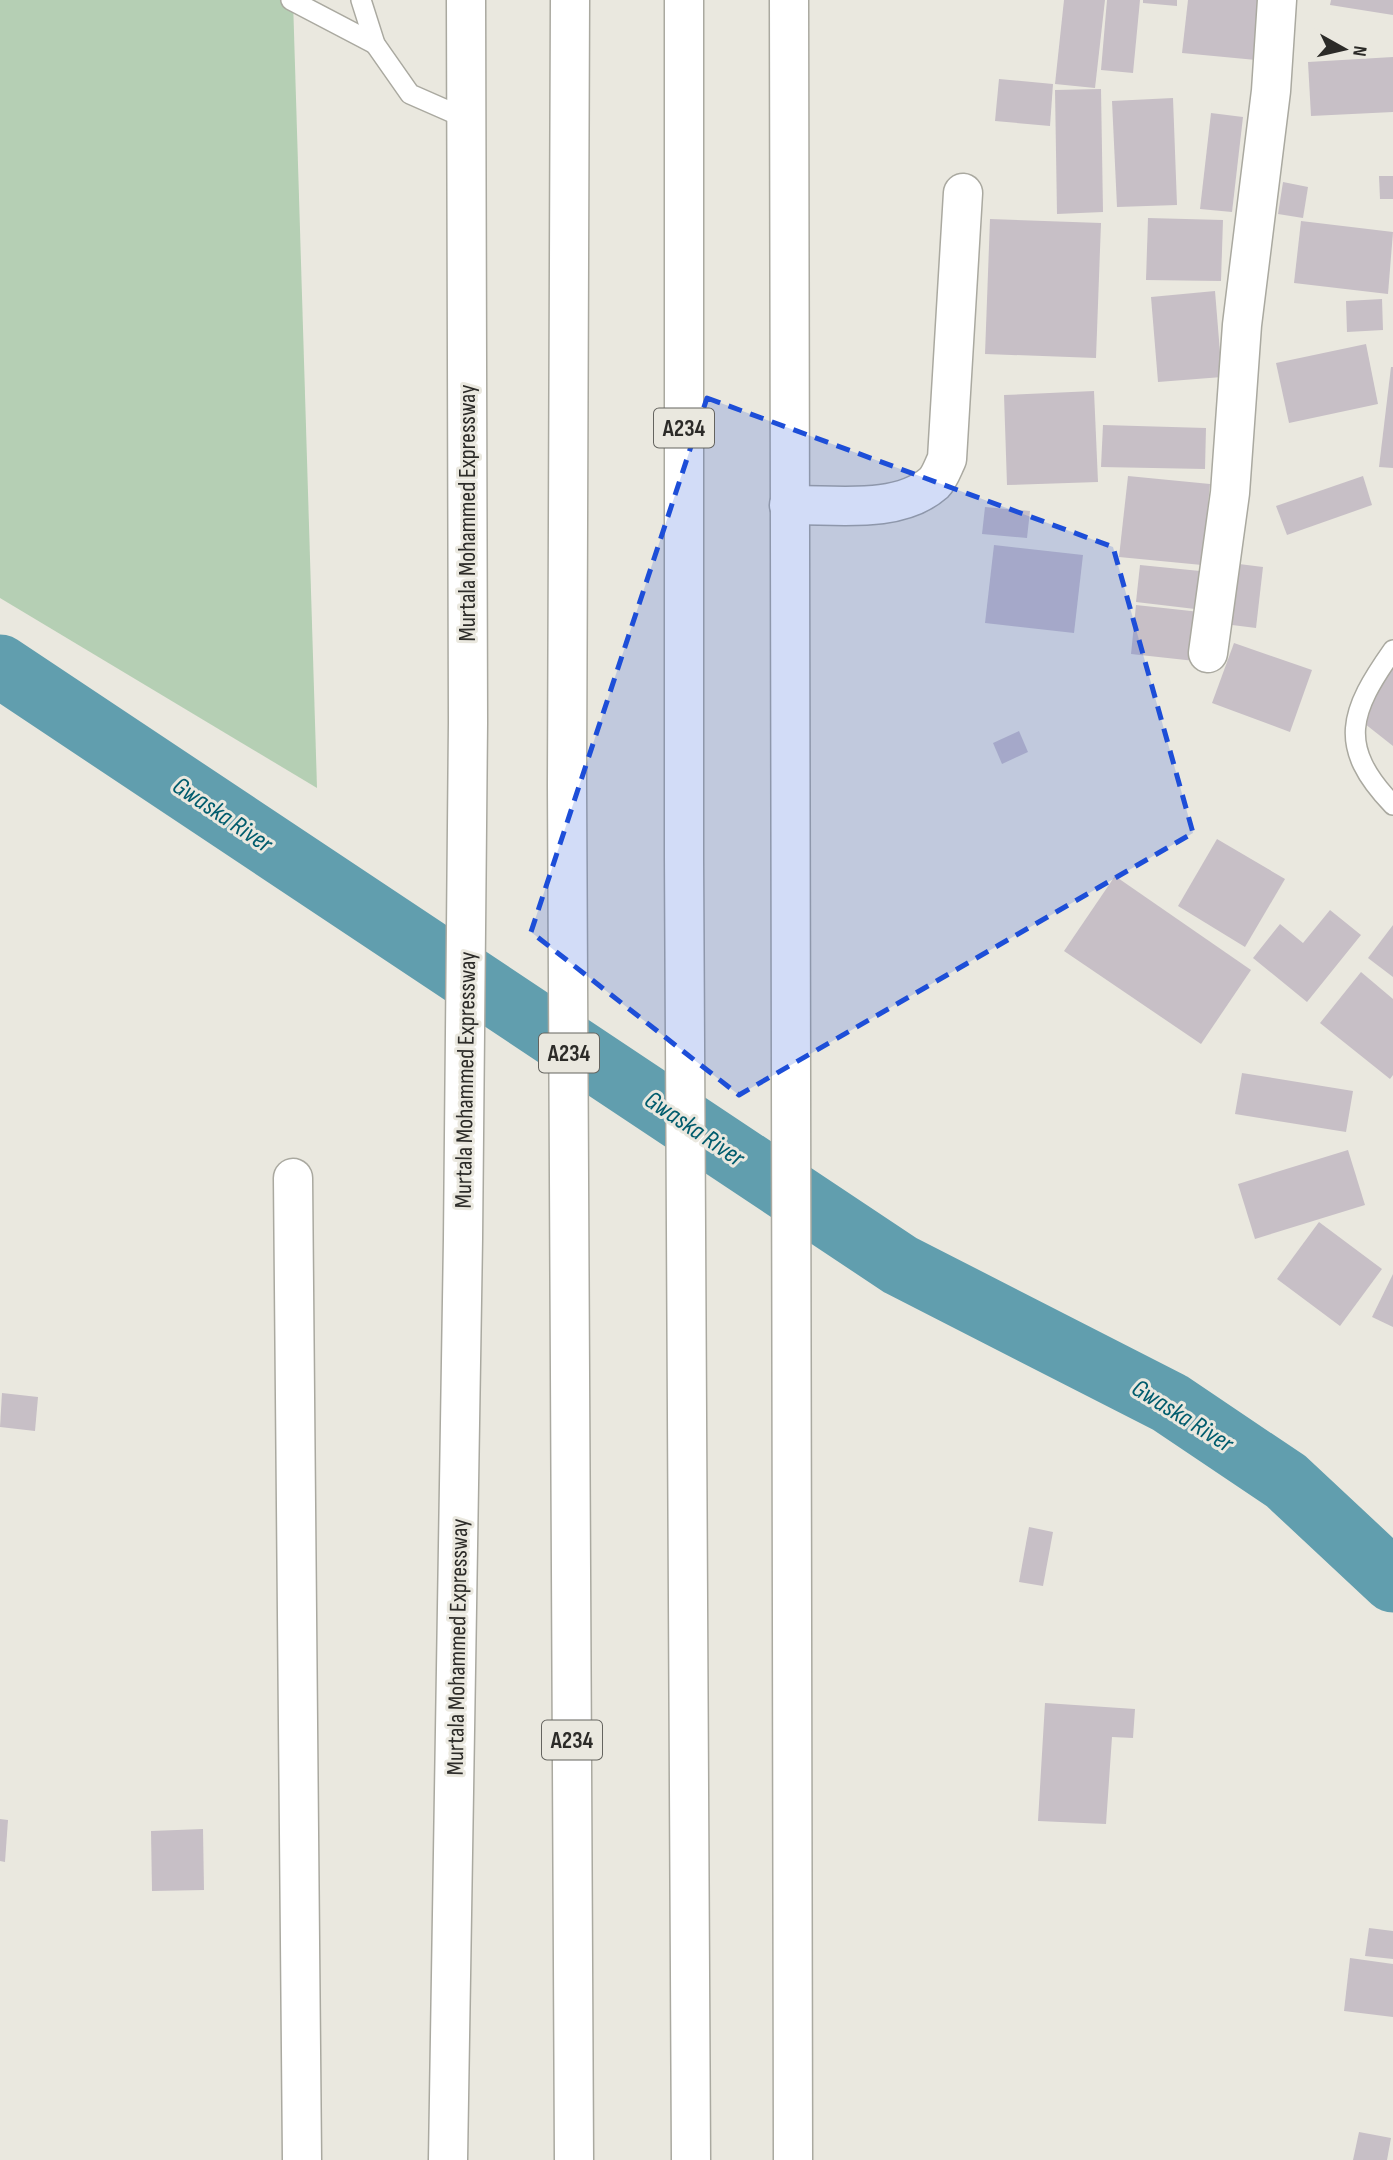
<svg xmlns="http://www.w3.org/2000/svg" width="1393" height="2160" font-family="'Sofia Sans Condensed',sans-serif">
<rect width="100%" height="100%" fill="#eae8df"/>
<!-- green -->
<polygon fill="#b5cfb4" points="0,0 293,0 317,788 0,598"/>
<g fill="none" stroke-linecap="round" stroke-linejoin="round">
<!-- river -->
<polyline stroke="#619eae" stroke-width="63" points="0,666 900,1265 1170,1403 1286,1481 1393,1581"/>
</g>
<!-- building -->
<g fill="#c7bfc6">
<polygon points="1064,0 1105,0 1095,88 1055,84"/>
<polygon points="1107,0 1140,0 1133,73 1101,70"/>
<polygon points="1143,0 1177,0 1177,6 1143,3"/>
<polygon points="1188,0 1262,0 1256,60 1182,53"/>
<polygon points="1331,0 1393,0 1393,15 1330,5"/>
<polygon points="1393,57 1393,112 1311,116 1308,62"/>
<polygon points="999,79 1053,84 1050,126 995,121"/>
<polygon points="1101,89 1103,212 1057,214 1055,90"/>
<polygon points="1173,98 1177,205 1117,207 1112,101"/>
<polygon points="1211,113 1243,117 1232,212 1200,209"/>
<polygon points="1379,176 1393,176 1393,199 1380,199"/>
<polygon points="1283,182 1308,187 1303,218 1278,214"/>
<polygon points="1148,218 1223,220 1221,281 1146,280"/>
<polygon points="990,219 1101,223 1096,358 985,354"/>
<polygon points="1301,221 1393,232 1388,294 1294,283"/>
<polygon points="1215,291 1222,377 1158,382 1151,297"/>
<polygon points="1382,299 1383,330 1347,332 1346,301"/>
<polygon points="1366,344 1378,404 1289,423 1276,363"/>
<polygon points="1391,367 1393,367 1393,468 1379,467"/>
<polygon points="1094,391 1098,482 1007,485 1004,395"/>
<polygon points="1103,425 1206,428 1205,469 1101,467"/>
<polygon points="1128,476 1210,484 1202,565 1119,557"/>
<polygon points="1363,476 1372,505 1287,535 1276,506"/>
<polygon points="985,507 1030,511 1027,538 982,534"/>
<polygon points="994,545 1083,555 1074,633 985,623"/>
<polygon points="1239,564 1263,567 1256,628 1232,625"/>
<polygon points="1140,565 1200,571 1195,609 1136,602"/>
<polygon points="1136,605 1200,612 1195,661 1131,654"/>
<polygon points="1234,643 1312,670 1290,732 1212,703"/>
<polygon points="1393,666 1393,746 1355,716"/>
<polygon points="1019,731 1028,752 1002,764 993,743"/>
<polygon points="1217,839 1285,879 1245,947 1178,906"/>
<polygon points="1115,876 1251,970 1201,1044 1064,951"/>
<polygon points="1330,910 1361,935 1307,1002 1253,958 1280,924 1303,943"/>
<polygon points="1393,925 1393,977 1368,958"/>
<polygon points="1361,972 1393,999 1393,1075 1390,1079 1320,1023"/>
<polygon points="1242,1073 1353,1091 1346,1132 1235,1114"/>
<polygon points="1348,1150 1365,1205 1255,1239 1238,1184"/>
<polygon points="1319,1222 1382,1269 1340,1326 1277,1279"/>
<polygon points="1393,1274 1393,1327 1372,1317"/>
<polygon points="2,1393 38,1397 35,1431 0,1427"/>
<polygon points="1029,1527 1053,1532 1043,1586 1019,1582"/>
<polygon points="1045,1703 1135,1709 1133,1738 1112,1737 1106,1824 1038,1821"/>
<polygon points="0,1819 8,1820 5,1862 0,1861"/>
<polygon points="203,1829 204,1890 152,1891 151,1831"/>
<polygon points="1369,1928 1393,1931 1393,1959 1365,1956"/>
<polygon points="1350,1958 1393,1964 1393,2017 1344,2011"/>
<polygon points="1359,2132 1391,2138 1387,2160 1353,2160"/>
</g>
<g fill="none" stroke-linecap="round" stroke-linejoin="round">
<!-- lane casing -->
<g stroke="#aaa9a0" stroke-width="22">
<g id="lane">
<polyline points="291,0 375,44"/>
<polyline points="361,0 375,44 410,94 467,119"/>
<path d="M1393 650C1350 711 1336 746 1393 805"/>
</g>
</g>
<!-- street casing -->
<g stroke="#aaa9a0" stroke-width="41">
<g id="street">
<path d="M789 505C834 504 898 515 934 483 940 477 943 467 947 459L963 193"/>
<polyline points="1208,653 1230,493 1242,325 1271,91 1277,0"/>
<polyline points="293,1178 302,2160"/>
</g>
</g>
<!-- highway casing -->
<g stroke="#aaa9a0" stroke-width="41">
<g id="highway">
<polyline points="570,0 567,785 574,2160"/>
<polyline points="684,0 684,857 691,2160"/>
<polyline points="789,0 793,2160"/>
<polyline points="448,2160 463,1239 468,723 466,0"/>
</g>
</g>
<!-- lane -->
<use href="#lane" stroke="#fff" stroke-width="19"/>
<!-- street -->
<use href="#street" stroke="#fff" stroke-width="38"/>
<!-- highway -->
<use href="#highway" stroke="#fff" stroke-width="38"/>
</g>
<!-- marked area -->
<path fill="#1d4ed8" fill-opacity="0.2" stroke="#1d4ed8" stroke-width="5" stroke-dasharray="14 9" stroke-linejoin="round" d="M707 398 1113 547 1193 833 739 1095 531 932Z"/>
<g text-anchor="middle" stroke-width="6" stroke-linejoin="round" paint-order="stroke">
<!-- shield labels -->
<g fill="#eae8df" stroke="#65645f" stroke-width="2">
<rect x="654" y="408.5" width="60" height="39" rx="5"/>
<rect x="539" y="1033.5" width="60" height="39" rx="5"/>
<rect x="542" y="1720.5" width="60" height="39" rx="5"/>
</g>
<g font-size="23" font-weight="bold" fill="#2c2b28">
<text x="684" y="436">A234</text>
<text x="569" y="1061">A234</text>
<text x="572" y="1748">A234</text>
</g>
<!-- street labels -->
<g font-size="24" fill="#2c2b28" stroke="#eae8df">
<text transform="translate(467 513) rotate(-90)" y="8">Murtala Mohammed Expressway</text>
<text transform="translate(465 1080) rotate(-89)" y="8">Murtala Mohammed Expressway</text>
<text transform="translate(457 1647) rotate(-89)" y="8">Murtala Mohammed Expressway</text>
</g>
<!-- water labels -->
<g font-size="26" font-style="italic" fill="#005c6d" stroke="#eae8df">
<text transform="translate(223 814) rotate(34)" y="9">Gwaska River</text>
<text transform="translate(695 1128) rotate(34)" y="9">Gwaska River</text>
<text transform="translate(1183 1415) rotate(32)" y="9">Gwaska River</text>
</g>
</g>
<!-- north arrow -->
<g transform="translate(1344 49) rotate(98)" stroke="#eae8df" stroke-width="5" paint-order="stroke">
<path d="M0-5L12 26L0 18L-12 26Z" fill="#2c2b28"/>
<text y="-10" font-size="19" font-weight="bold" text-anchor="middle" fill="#2c2b28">N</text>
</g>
</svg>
